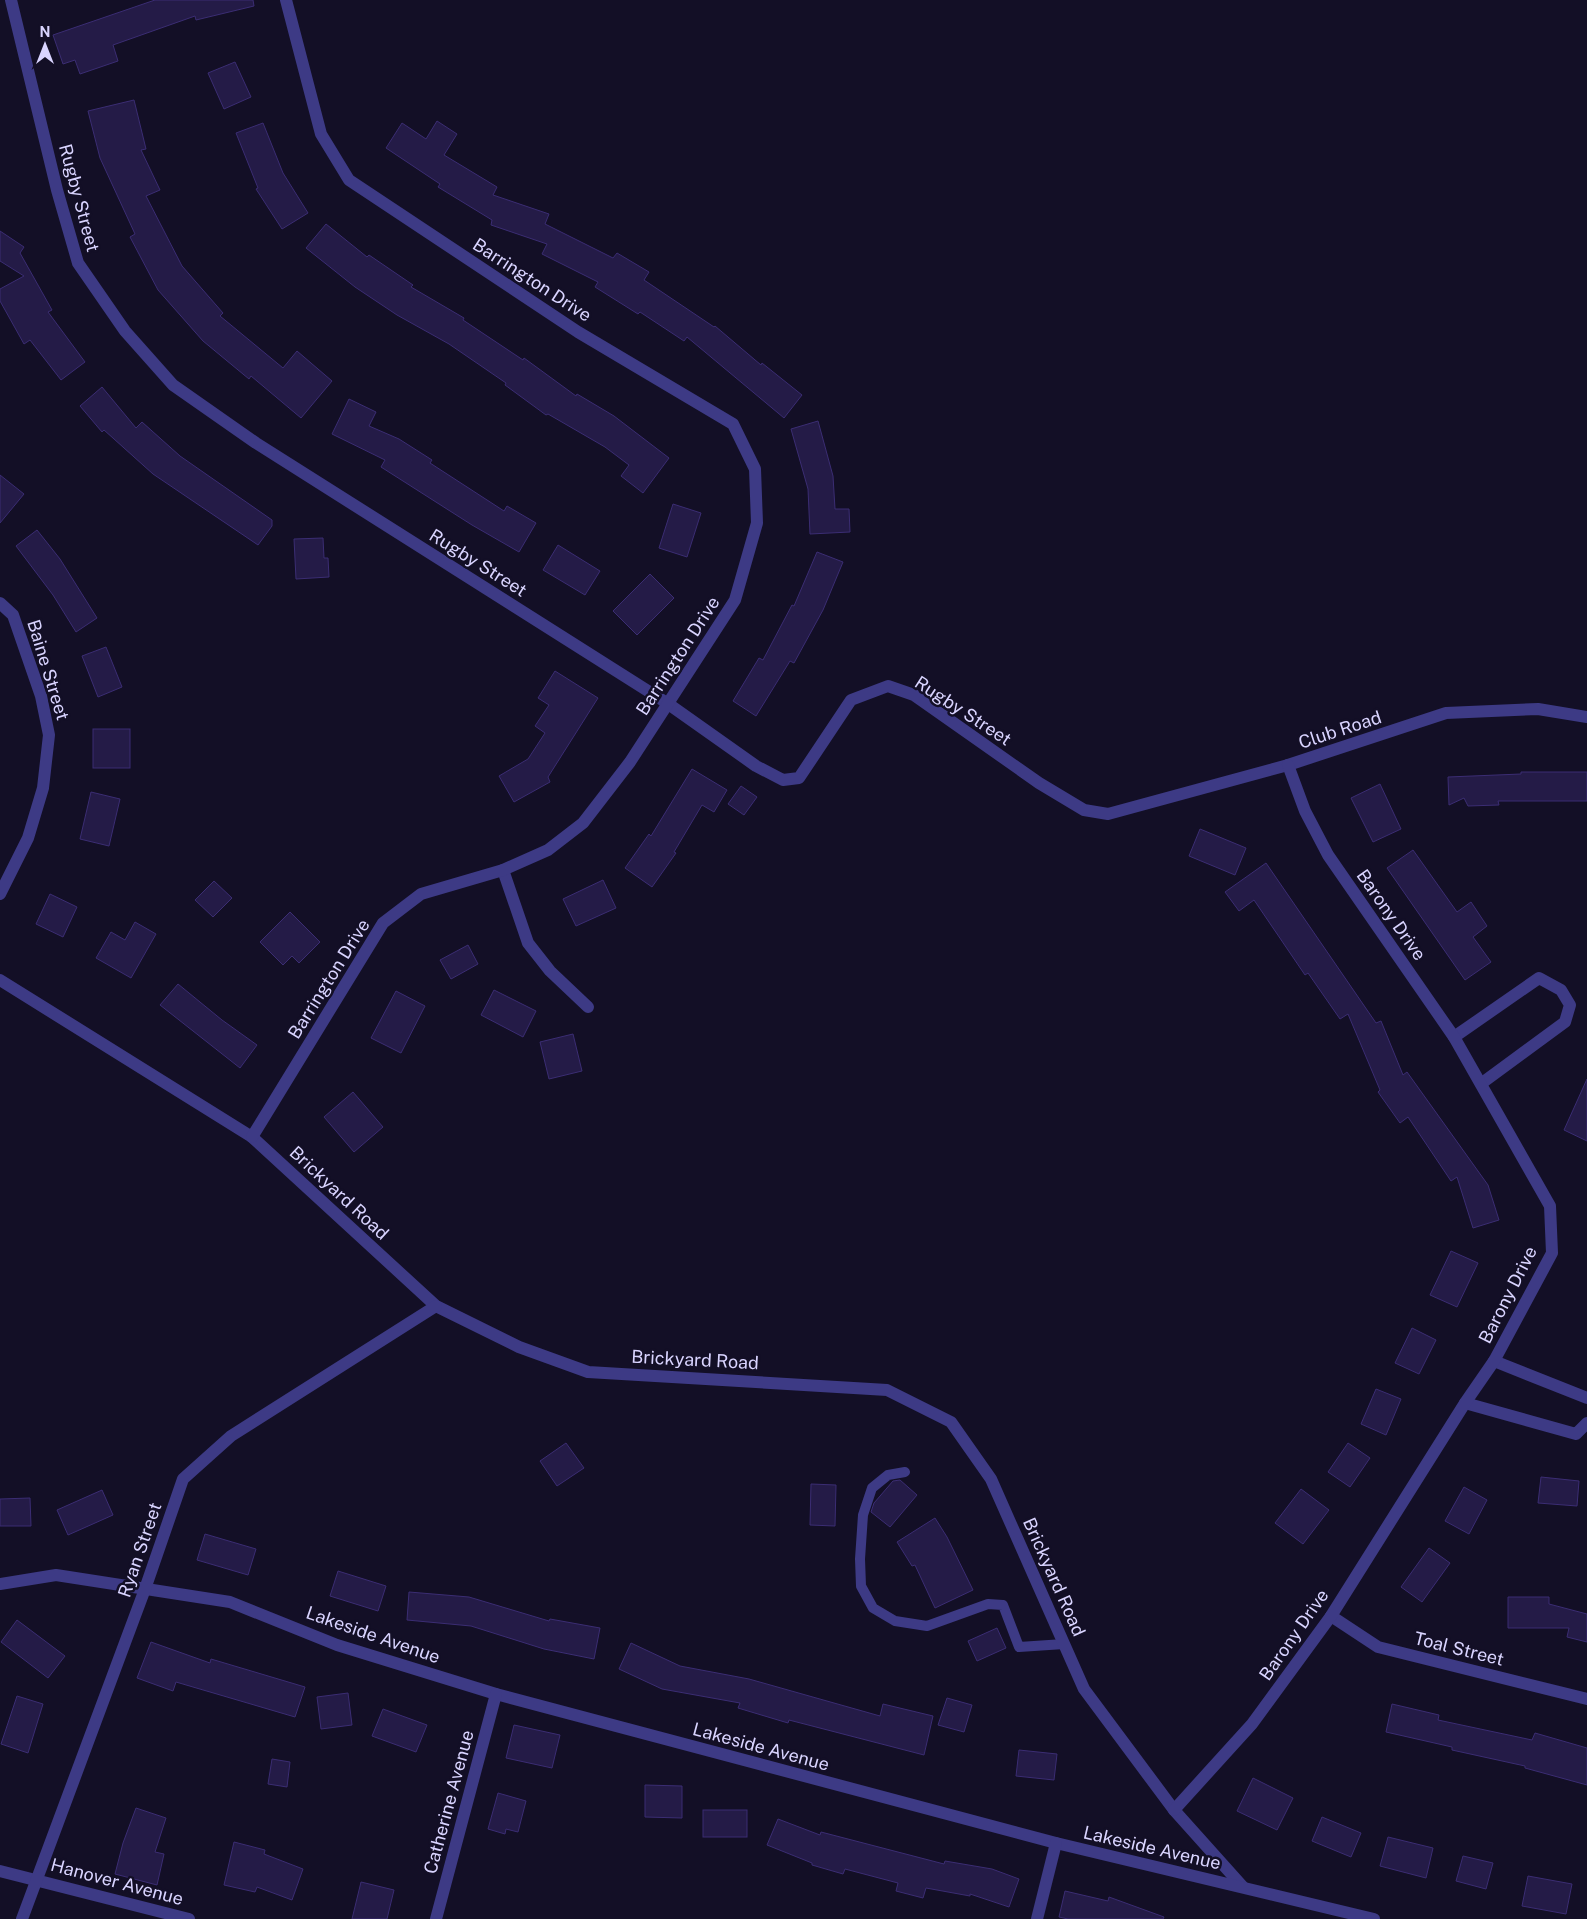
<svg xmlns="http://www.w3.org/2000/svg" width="1587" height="1919" font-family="'Public Sans',sans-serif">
<rect width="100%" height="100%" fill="#130f26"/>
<!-- building -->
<g fill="#241b47" stroke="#3b2d73">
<polygon points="155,0 253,0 254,6 196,20 195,16 113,45 118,61 80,74 75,60 63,64 53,35"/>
<polygon points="235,62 251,97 224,109 208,73"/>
<polygon points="134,100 146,149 141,150 160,190 146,196 182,266 223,313 220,316 283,368 297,351 332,381 301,418 251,376 249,379 203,341 158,290 130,237 135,234 100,158 88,111"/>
<polygon points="437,121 457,134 444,155 497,187 493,195 549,214 545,224 613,258 617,253 649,272 644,280 714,327 715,326 761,365 762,363 802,395 784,418 687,337 684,341 640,312 638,314 595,287 598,282 542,254 547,244 491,225 492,220 438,187 440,184 386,148 402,123 426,139"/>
<polygon points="263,123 283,173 308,213 282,229 256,189 258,188 236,133"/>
<polygon points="326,224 367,257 369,255 413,285 411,287 464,318 463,320 523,360 524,358 576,396 577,394 614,416 669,458 643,493 621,476 629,465 605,447 548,414 546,415 505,385 506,383 449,344 397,315 355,287 306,248"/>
<polygon points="0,231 24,247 20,253 52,310 48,312 85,362 61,380 30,340 24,344 0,301 0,289 24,276 0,261"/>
<polygon points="102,387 136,428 142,422 180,456 272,520 272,526 258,545 153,474 104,430 102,432 80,406"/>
<polygon points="349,399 376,412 369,426 399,439 432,460 430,463 504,511 507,506 536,523 519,552 472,525 381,467 385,460 332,434"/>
<polygon points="818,421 833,476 835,509 849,509 850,532 810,534 808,489 791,429"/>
<polygon points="0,475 24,494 0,523"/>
<polygon points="673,504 701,513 687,557 659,548"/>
<polygon points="37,530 60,559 97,618 76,632 53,595 16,546"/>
<polygon points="323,538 324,558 328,558 329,577 296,579 294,539"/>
<polygon points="558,545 600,571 585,595 543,570"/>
<polygon points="817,552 843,562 823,610 794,663 790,661 756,716 733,701 759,658 763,660 792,605 794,606"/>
<polygon points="650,574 674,598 637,635 613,611"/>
<polygon points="106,647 122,687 98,697 82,656"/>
<polygon points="555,671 598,698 548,777 550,782 514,802 499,776 528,759 545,733 535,726 549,705 538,698"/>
<rect x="93" y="729" width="37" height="39"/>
<polygon points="692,769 727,790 714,812 702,805 674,852 676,853 652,887 625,868 649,834 651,836"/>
<polygon points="1521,772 1587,772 1587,801 1498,801 1499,805 1468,806 1464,798 1449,805 1448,777 1521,774"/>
<polygon points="1380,784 1401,829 1373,842 1351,798"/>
<polygon points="741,786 757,797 744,815 728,804"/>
<polygon points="91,792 120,799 109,846 80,839"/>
<polygon points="1200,829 1246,848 1235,875 1189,856"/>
<polygon points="1413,850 1457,912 1471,902 1487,926 1473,937 1491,962 1465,980 1387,868"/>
<polygon points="1266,863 1376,1023 1381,1021 1403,1075 1407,1072 1488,1185 1499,1220 1473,1228 1457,1177 1451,1181 1408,1117 1400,1123 1378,1092 1380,1090 1348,1014 1340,1019 1308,973 1305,975 1254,900 1239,911 1225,892"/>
<polygon points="603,880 616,908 576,926 563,899"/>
<polygon points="214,881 232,898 213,917 195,900"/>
<polygon points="50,894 77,907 63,937 36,924"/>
<polygon points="290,912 320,942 299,963 292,956 283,965 260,942"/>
<polygon points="135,922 156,934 131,978 96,958 111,932 125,940"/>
<polygon points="468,945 478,964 451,979 440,960"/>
<polygon points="178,984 222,1020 257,1045 240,1068 160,1005"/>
<polygon points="494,990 536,1011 523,1037 481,1015"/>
<polygon points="396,991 425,1006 401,1053 371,1038"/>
<polygon points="573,1034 582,1071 549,1079 540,1042"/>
<polygon points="1587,1079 1587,1141 1564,1130"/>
<polygon points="353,1092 383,1127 354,1152 324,1117"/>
<polygon points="1451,1251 1478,1263 1457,1307 1430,1295"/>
<polygon points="1412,1328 1436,1340 1419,1374 1395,1363"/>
<polygon points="1376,1389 1401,1399 1386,1435 1361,1424"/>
<polygon points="566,1443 584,1468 557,1486 540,1461"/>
<polygon points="1348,1443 1370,1458 1350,1487 1328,1472"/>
<polygon points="1541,1477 1579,1481 1577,1506 1538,1503"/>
<polygon points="900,1480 917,1495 890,1527 871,1512 874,1503 893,1481"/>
<polygon points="811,1484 836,1485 835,1526 810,1525"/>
<polygon points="1464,1487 1487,1500 1469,1534 1445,1521"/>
<polygon points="1301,1489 1329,1510 1303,1544 1275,1523"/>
<polygon points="102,1490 113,1515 68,1535 57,1510"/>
<polygon points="30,1498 31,1526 0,1526 0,1499"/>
<polygon points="935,1518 947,1537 973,1590 935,1608 915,1565 912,1566 897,1542"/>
<polygon points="205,1534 256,1549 248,1575 197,1560"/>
<polygon points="1429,1548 1450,1563 1422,1602 1401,1587"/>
<polygon points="338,1571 386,1586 378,1611 330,1596"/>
<polygon points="409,1592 469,1597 549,1621 550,1619 600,1628 594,1659 544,1649 471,1626 407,1620"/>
<polygon points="1508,1597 1549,1597 1549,1604 1587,1614 1587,1642 1567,1637 1569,1628 1508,1628"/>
<polygon points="17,1620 65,1656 48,1678 1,1642"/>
<polygon points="997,1628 1006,1648 977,1661 968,1641"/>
<polygon points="151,1642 210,1663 211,1659 305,1687 295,1717 176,1682 173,1691 137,1678"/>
<polygon points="631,1643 680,1666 749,1679 880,1716 883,1704 933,1716 924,1755 789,1720 788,1723 738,1708 740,1703 662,1689 619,1669"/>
<polygon points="348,1693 352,1725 321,1729 317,1697"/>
<polygon points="17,1696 43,1704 28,1753 1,1744"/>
<polygon points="947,1698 972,1705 964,1732 938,1725"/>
<polygon points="1392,1704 1439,1715 1438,1720 1532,1740 1535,1733 1587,1748 1587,1785 1525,1768 1525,1766 1452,1750 1452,1747 1386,1732"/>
<polygon points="383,1709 427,1725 416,1752 372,1736"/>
<polygon points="514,1725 560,1735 552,1768 506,1758"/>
<polygon points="1019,1750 1057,1754 1054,1780 1016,1776"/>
<polygon points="272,1759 290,1762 287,1787 268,1784"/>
<polygon points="1253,1778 1293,1798 1277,1830 1237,1811"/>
<polygon points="645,1785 682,1786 682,1818 645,1817"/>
<polygon points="498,1793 526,1801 518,1832 506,1829 505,1834 488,1829"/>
<polygon points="136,1808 166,1818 155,1852 164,1854 157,1885 115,1874 123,1843"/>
<rect x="703" y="1810" width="44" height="27"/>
<polygon points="1322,1817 1361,1833 1351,1857 1312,1841"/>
<polygon points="778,1819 820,1835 821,1832 944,1864 945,1861 992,1869 1019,1879 1009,1907 970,1894 970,1896 926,1888 923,1898 896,1891 898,1883 845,1869 843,1874 812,1865 812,1863 767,1845"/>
<polygon points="1388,1837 1433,1848 1426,1878 1380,1866"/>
<polygon points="234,1842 265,1850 264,1854 303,1869 292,1900 257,1887 255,1892 224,1885"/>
<polygon points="1463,1856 1493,1863 1486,1889 1456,1881"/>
<polygon points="1528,1876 1572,1884 1566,1914 1522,1906"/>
<polygon points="361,1882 394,1890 387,1919 352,1919"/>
<polygon points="1065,1891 1108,1901 1109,1897 1164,1917 1163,1919 1068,1919 1059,1917"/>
</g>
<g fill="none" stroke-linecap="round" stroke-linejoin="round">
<!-- lane -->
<polyline stroke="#3d3a85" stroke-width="10" points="905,1472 888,1475 872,1488 863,1515 860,1559 861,1586 873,1608 895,1621 927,1626 988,1604 1003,1605 1019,1647 1064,1644"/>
<!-- street -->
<g stroke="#3d3a85" stroke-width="12">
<polyline points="11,0 57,190 78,263 125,331 173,385 256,443 667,703 756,766 783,780 799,778 851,700 888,686 914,695 1039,783 1084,810 1108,814 1288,765 1446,713 1538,709 1587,717"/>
<polyline points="0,603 13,615 41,696 49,735 43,788 28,838 0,894"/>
<polyline points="503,870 528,943 550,971 588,1007"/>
<polyline points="0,980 252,1137 436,1306 519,1347 588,1372 887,1390 951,1422 991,1479 1084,1689 1174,1810 1243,1887"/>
<polyline points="1454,1037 1539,978 1561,990 1570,1005 1565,1022 1482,1083"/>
<polyline points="252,1137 383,923 421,894 503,870 548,850 583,823 630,762 735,600 757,523 755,469 733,424 578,332 349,180 321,134 286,0"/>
<polyline points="1494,1361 1587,1398"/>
<polyline points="1465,1403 1576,1434 1587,1423"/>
<polyline points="0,1584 56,1575 230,1602 337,1645 496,1694 1056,1843 1374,1919"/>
<polyline points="1331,1616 1378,1647 1587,1699"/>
<polyline points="1174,1810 1252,1724 1331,1616 1465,1403 1494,1361 1552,1253 1550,1206 1454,1037 1328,855 1305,811 1288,765"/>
<polyline points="0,1871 189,1919"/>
<polyline points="22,1919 145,1589 183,1479 231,1436 436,1306"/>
<polyline points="436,1919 496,1694"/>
<polyline points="1037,1919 1056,1843"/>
</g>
</g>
<g text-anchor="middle" stroke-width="5" stroke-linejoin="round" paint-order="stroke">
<!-- street labels -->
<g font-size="18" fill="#d9d4ff" stroke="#130f26">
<text transform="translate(79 198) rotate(75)" y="6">Rugby Street</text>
<text transform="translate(532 280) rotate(33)" y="6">Barrington Drive</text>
<text transform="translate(478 563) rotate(32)" y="6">Rugby Street</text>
<text transform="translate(678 656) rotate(-57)" y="6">Barrington Drive</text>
<text transform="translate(48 670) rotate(73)" y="6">Baine Street</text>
<text transform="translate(963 711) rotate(33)" y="6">Rugby Street</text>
<text transform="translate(1340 730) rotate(-18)" y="6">Club Road</text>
<text transform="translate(1391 915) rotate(55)" y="6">Barony Drive</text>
<text transform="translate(329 979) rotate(-58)" y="6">Barrington Drive</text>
<text transform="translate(339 1193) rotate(43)" y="6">Brickyard Road</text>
<text transform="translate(1508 1295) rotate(-63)" y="6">Barony Drive</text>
<text transform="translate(695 1360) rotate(3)" y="6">Brickyard Road</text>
<text transform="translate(140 1550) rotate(-71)" y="6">Ryan Street</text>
<text transform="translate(1054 1577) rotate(66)" y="6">Brickyard Road</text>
<text transform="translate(373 1635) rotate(19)" y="6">Lakeside Avenue</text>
<text transform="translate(1294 1635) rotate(-55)" y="6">Barony Drive</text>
<text transform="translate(1459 1649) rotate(14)" y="6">Toal Street</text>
<text transform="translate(761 1747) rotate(15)" y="6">Lakeside Avenue</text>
<text transform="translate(449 1802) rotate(-75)" y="6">Catherine Avenue</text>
<text transform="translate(1152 1848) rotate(13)" y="6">Lakeside Avenue</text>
<text transform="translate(117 1882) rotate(15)" y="6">Hanover Avenue</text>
</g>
</g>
<!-- north arrow -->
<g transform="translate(45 45)" stroke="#130f26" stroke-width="4" paint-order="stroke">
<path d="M0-4L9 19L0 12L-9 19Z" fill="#d9d4ff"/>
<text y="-8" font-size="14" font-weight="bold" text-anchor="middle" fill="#d9d4ff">N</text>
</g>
</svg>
